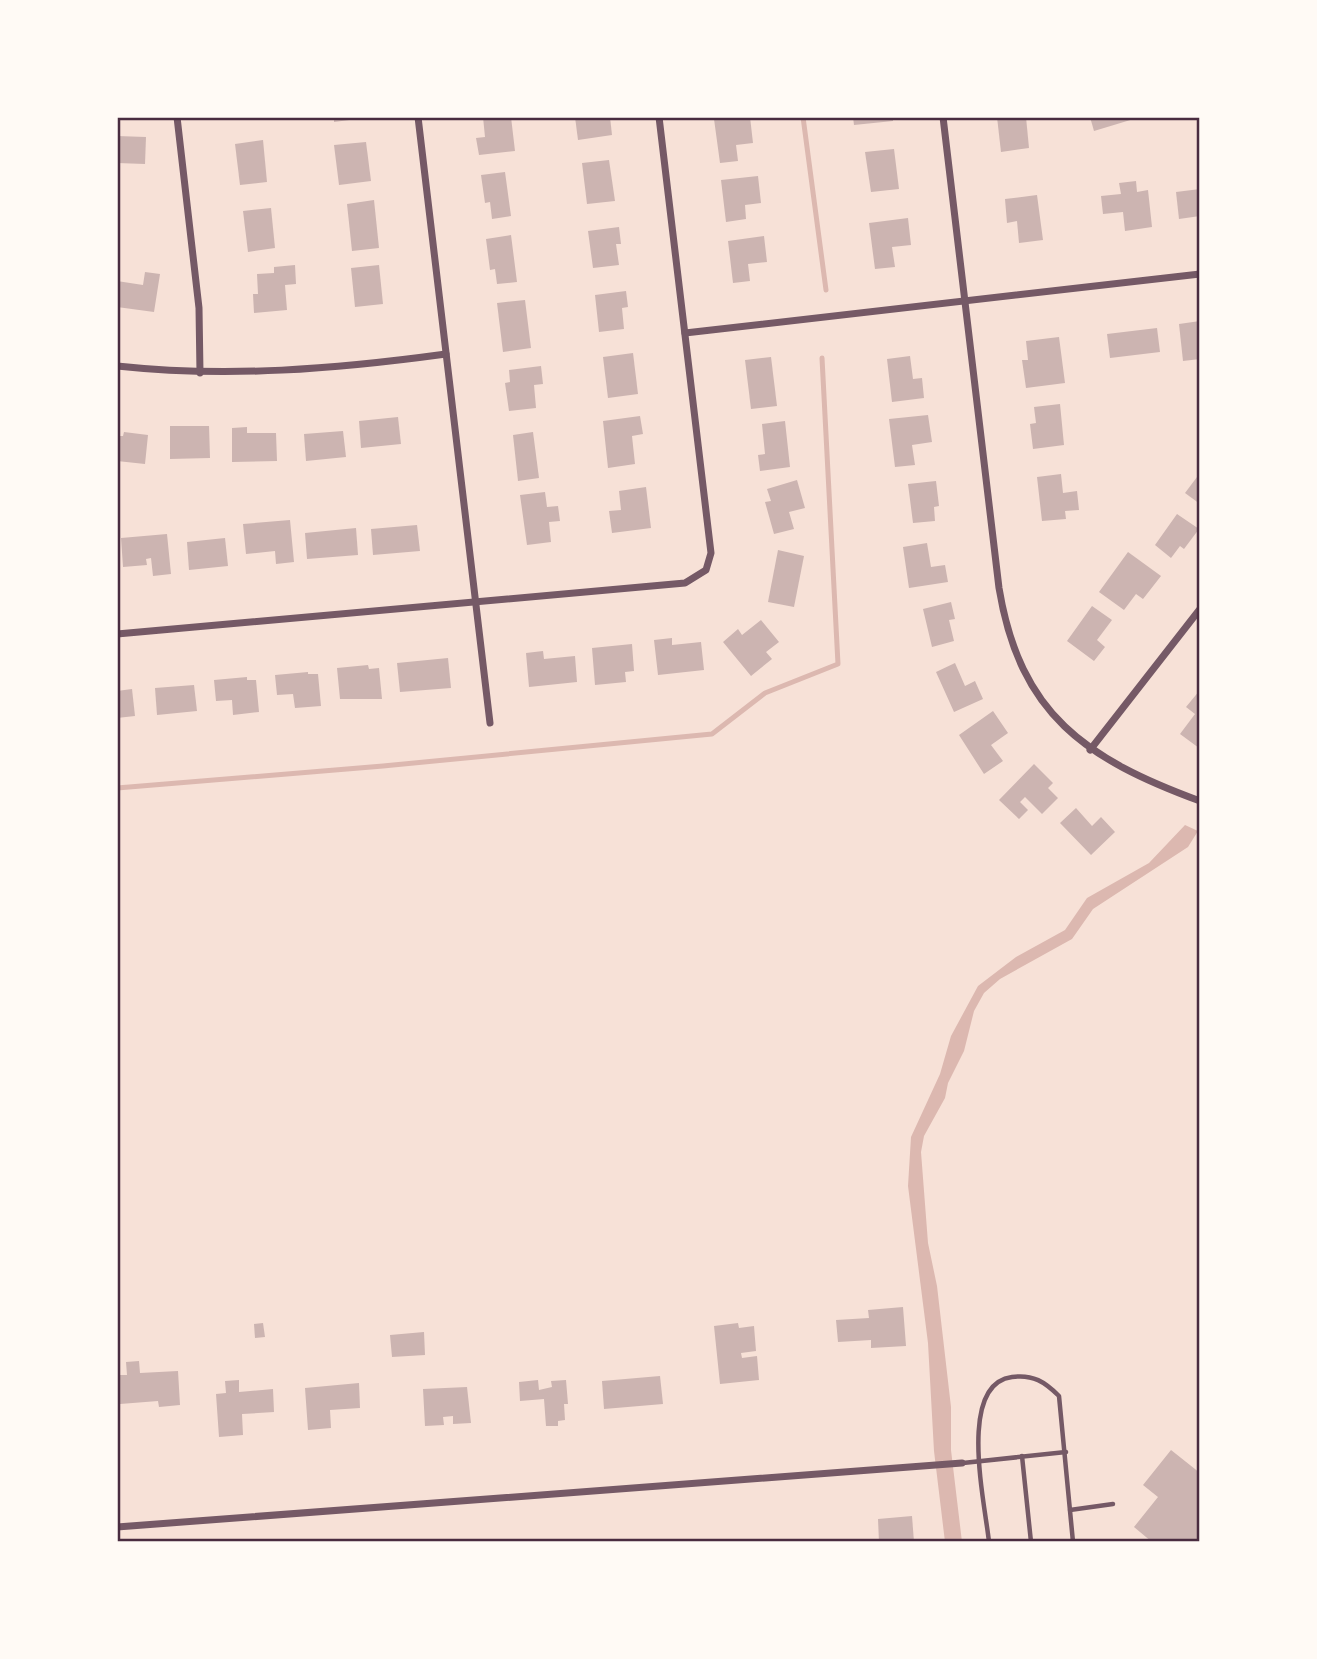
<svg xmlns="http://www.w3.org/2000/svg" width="1317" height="1659" font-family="'Work Sans',sans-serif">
<rect width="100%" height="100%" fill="#f7e1d7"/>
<!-- water -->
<polygon fill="#dcb8b0" points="1185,825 1198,831 1188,847 1093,909 1072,939 1000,979 984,993 974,1011 964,1051 948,1083 945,1098 924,1136 921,1152 928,1243 937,1286 951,1407 951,1450 962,1542 945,1542 934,1451 928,1343 908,1186 911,1137 940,1074 951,1036 978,986 1016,957 1065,930 1087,898 1149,863"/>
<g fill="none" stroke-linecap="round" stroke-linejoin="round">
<!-- stream -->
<g stroke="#dcb8b0" stroke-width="5">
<polyline points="803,117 826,290"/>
<polyline points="117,788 383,766 712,734 765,693 838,664 822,358"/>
</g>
</g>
<!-- building -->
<g fill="#ccb4b1">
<polygon points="334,117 357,117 357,119 334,122"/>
<polygon points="483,117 511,117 515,151 479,155 476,138 485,137"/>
<polygon points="575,117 610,117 612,135 578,140"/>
<polygon points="750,117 753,143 736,145 738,161 720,163 714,119"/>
<polygon points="853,117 893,117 893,121 854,125"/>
<polygon points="997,117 1026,117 1029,148 1001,152"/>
<polygon points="1090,117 1137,117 1137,118 1094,131"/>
<polygon points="117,136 146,137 145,164 117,163"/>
<polygon points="263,140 267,182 240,185 235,144"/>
<polygon points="366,142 371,181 339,185 334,145"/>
<polygon points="894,149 899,189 871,192 865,152"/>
<polygon points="609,160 615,201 587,204 582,163"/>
<polygon points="505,172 511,216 492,219 490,202 485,203 481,175"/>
<polygon points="758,176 761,203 745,205 746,219 726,222 721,180"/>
<polygon points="1136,181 1137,192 1148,190 1152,227 1125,231 1123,212 1103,214 1101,196 1121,194 1119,183"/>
<polygon points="1200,189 1200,216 1179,219 1176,192"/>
<polygon points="1037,195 1043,240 1019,243 1017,221 1007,223 1005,199"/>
<polygon points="374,200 379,248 352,251 347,204"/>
<polygon points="271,208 275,248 248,252 243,211"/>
<polygon points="908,218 911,245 892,247 895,267 875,269 869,223"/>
<polygon points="619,227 621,244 616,244 619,265 593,268 588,231"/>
<polygon points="511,235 517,282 497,284 495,269 490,270 486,239"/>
<polygon points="764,236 767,262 748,264 750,281 733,283 728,241"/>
<polygon points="295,265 296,284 285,285 287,310 254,313 253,294 258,294 257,274 274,273 274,267"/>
<polygon points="379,265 383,304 355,307 351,268"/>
<polygon points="145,272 160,274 154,312 117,307 117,281 143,285"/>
<polygon points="626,291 628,307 622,308 624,329 599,332 595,295"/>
<polygon points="525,300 531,348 503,352 497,303"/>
<polygon points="1200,321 1200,359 1183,361 1179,324"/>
<polygon points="1157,328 1160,352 1110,358 1107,334"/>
<polygon points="1059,337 1065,383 1026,388 1022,360 1028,360 1026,341"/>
<polygon points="633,353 638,394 608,398 603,357"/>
<polygon points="910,356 913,379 922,378 924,398 892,402 887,359"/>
<polygon points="771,357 777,406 751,409 745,360"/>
<polygon points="541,366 543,384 534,385 536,408 509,411 505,383 510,382 509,370"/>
<polygon points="1060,404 1064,445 1033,449 1030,424 1036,423 1034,407"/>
<polygon points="928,415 932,442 912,445 915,465 895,467 889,419"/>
<polygon points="640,416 643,434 632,436 635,464 608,468 603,421"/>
<polygon points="398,417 401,444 361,448 359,421"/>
<polygon points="785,421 790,467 760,471 758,455 765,454 762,424"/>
<polygon points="170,426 209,426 210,458 170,459"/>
<polygon points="247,427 247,433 276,433 277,461 232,462 232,428"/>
<polygon points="343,431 346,457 306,461 304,434"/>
<polygon points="124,432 148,435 145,464 117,461 117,436 123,436"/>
<polygon points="533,432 539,478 518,481 513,435"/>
<polygon points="1200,473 1200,504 1185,493"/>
<polygon points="1061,474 1063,493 1077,491 1079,510 1065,511 1066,519 1042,521 1037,477"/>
<polygon points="797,480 805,508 789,512 794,529 774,534 765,502 771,501 767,489"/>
<polygon points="936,481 939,506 934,507 935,521 913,523 908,484"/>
<polygon points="646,487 651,528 612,533 609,511 621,510 619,491"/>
<polygon points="545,492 547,507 558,506 560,521 549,522 551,542 527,545 520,495"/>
<polygon points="1177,514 1199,529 1184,549 1180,546 1171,558 1155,545"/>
<polygon points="290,520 294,562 276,564 275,551 246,554 243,524"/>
<polygon points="417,525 420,551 373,555 371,529"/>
<polygon points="356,528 358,555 307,559 305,533"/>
<polygon points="167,534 171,574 153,576 151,558 146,559 147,565 123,567 121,538"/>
<polygon points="225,538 228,566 189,570 187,542"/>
<polygon points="927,543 931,567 945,565 948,582 909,588 903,547"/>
<polygon points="778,550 804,556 794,607 768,602"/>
<polygon points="1128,552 1161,576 1143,599 1136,594 1124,610 1099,592"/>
<polygon points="951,602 955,619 949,620 954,641 932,647 923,609"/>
<polygon points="1092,606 1112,620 1097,640 1105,647 1094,661 1067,641"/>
<polygon points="761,620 779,642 766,652 772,659 751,676 723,642 738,629 742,635"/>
<polygon points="672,638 672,645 701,642 704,670 658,675 654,640"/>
<polygon points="632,644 634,671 625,672 626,682 595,685 592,648"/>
<polygon points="543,651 544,659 575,656 577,682 529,687 526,653"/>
<polygon points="448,658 451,688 400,692 397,663"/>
<polygon points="955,663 965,686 975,681 983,699 954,712 936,672"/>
<polygon points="368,665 369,669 379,668 382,699 340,699 337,668"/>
<polygon points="308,672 308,674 318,674 321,706 295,708 293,694 277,695 275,675"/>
<polygon points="247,677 247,680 256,680 259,712 233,715 232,700 216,701 214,680"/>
<polygon points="194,685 197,711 157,715 155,688"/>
<polygon points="132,689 135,716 117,718 117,691"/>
<polygon points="1200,690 1200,746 1199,748 1180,734 1195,714 1186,707"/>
<polygon points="993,711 1008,733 991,745 1003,761 984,774 959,735"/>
<polygon points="1034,764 1053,783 1048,788 1058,798 1042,814 1025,797 1020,802 1028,810 1019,819 999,800"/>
<polygon points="1076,808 1092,826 1101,817 1115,832 1091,855 1060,823"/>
<polygon points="903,1307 906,1346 871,1348 871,1340 838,1342 836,1320 869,1318 868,1310"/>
<polygon points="263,1323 265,1337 255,1338 254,1324"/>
<polygon points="738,1323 739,1328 754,1326 756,1351 741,1353 742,1358 757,1356 759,1380 720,1384 714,1326"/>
<polygon points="424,1332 425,1355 392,1357 390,1335"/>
<polygon points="139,1361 140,1373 178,1371 180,1405 159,1407 158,1401 120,1404 118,1375 127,1375 126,1362"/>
<polygon points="660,1376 663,1404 604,1409 602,1381"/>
<polygon points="239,1380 239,1392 273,1389 274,1412 242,1414 243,1435 219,1437 216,1394 226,1393 225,1381"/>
<polygon points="538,1380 539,1390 552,1387 551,1381 566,1380 568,1404 564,1404 565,1420 558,1421 558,1426 546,1426 544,1399 520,1401 519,1382"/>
<polygon points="359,1383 360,1408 330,1410 331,1428 308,1430 305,1388"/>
<polygon points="467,1387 471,1423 453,1424 453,1416 443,1417 444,1425 425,1426 423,1389"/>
<polygon points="1171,1450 1200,1473 1200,1542 1152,1542 1134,1527 1158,1497 1143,1485"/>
<polygon points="912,1516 914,1542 879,1542 878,1519"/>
</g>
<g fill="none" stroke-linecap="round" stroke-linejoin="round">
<!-- service -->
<g stroke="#755966" stroke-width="4.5">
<polyline points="1022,1456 1031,1542"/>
<polyline points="963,1463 1066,1452"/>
<polyline points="1070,1510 1113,1504"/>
<path d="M989 1542C985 1503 957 1384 1012 1377 1033 1374 1045 1382 1059 1396L1073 1542"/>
</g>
<!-- minor -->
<g stroke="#755966" stroke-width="7">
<polyline points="177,117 199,308 200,373"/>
<polyline points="418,117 490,723"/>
<path d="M943 117 999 588C1020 715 1086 759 1200 801"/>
<polyline points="685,333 1200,274"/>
<path d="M117 366C228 378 336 369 446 354"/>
<polyline points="117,634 685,583 706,570 711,553 659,117"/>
<polyline points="1090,750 1200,609"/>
<polyline points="117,1527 962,1463"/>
</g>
</g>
<!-- border -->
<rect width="1317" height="1659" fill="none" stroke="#fffaf5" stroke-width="238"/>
<rect x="119" y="119" width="1079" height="1421" fill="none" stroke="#4a2c40" stroke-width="2.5"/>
</svg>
